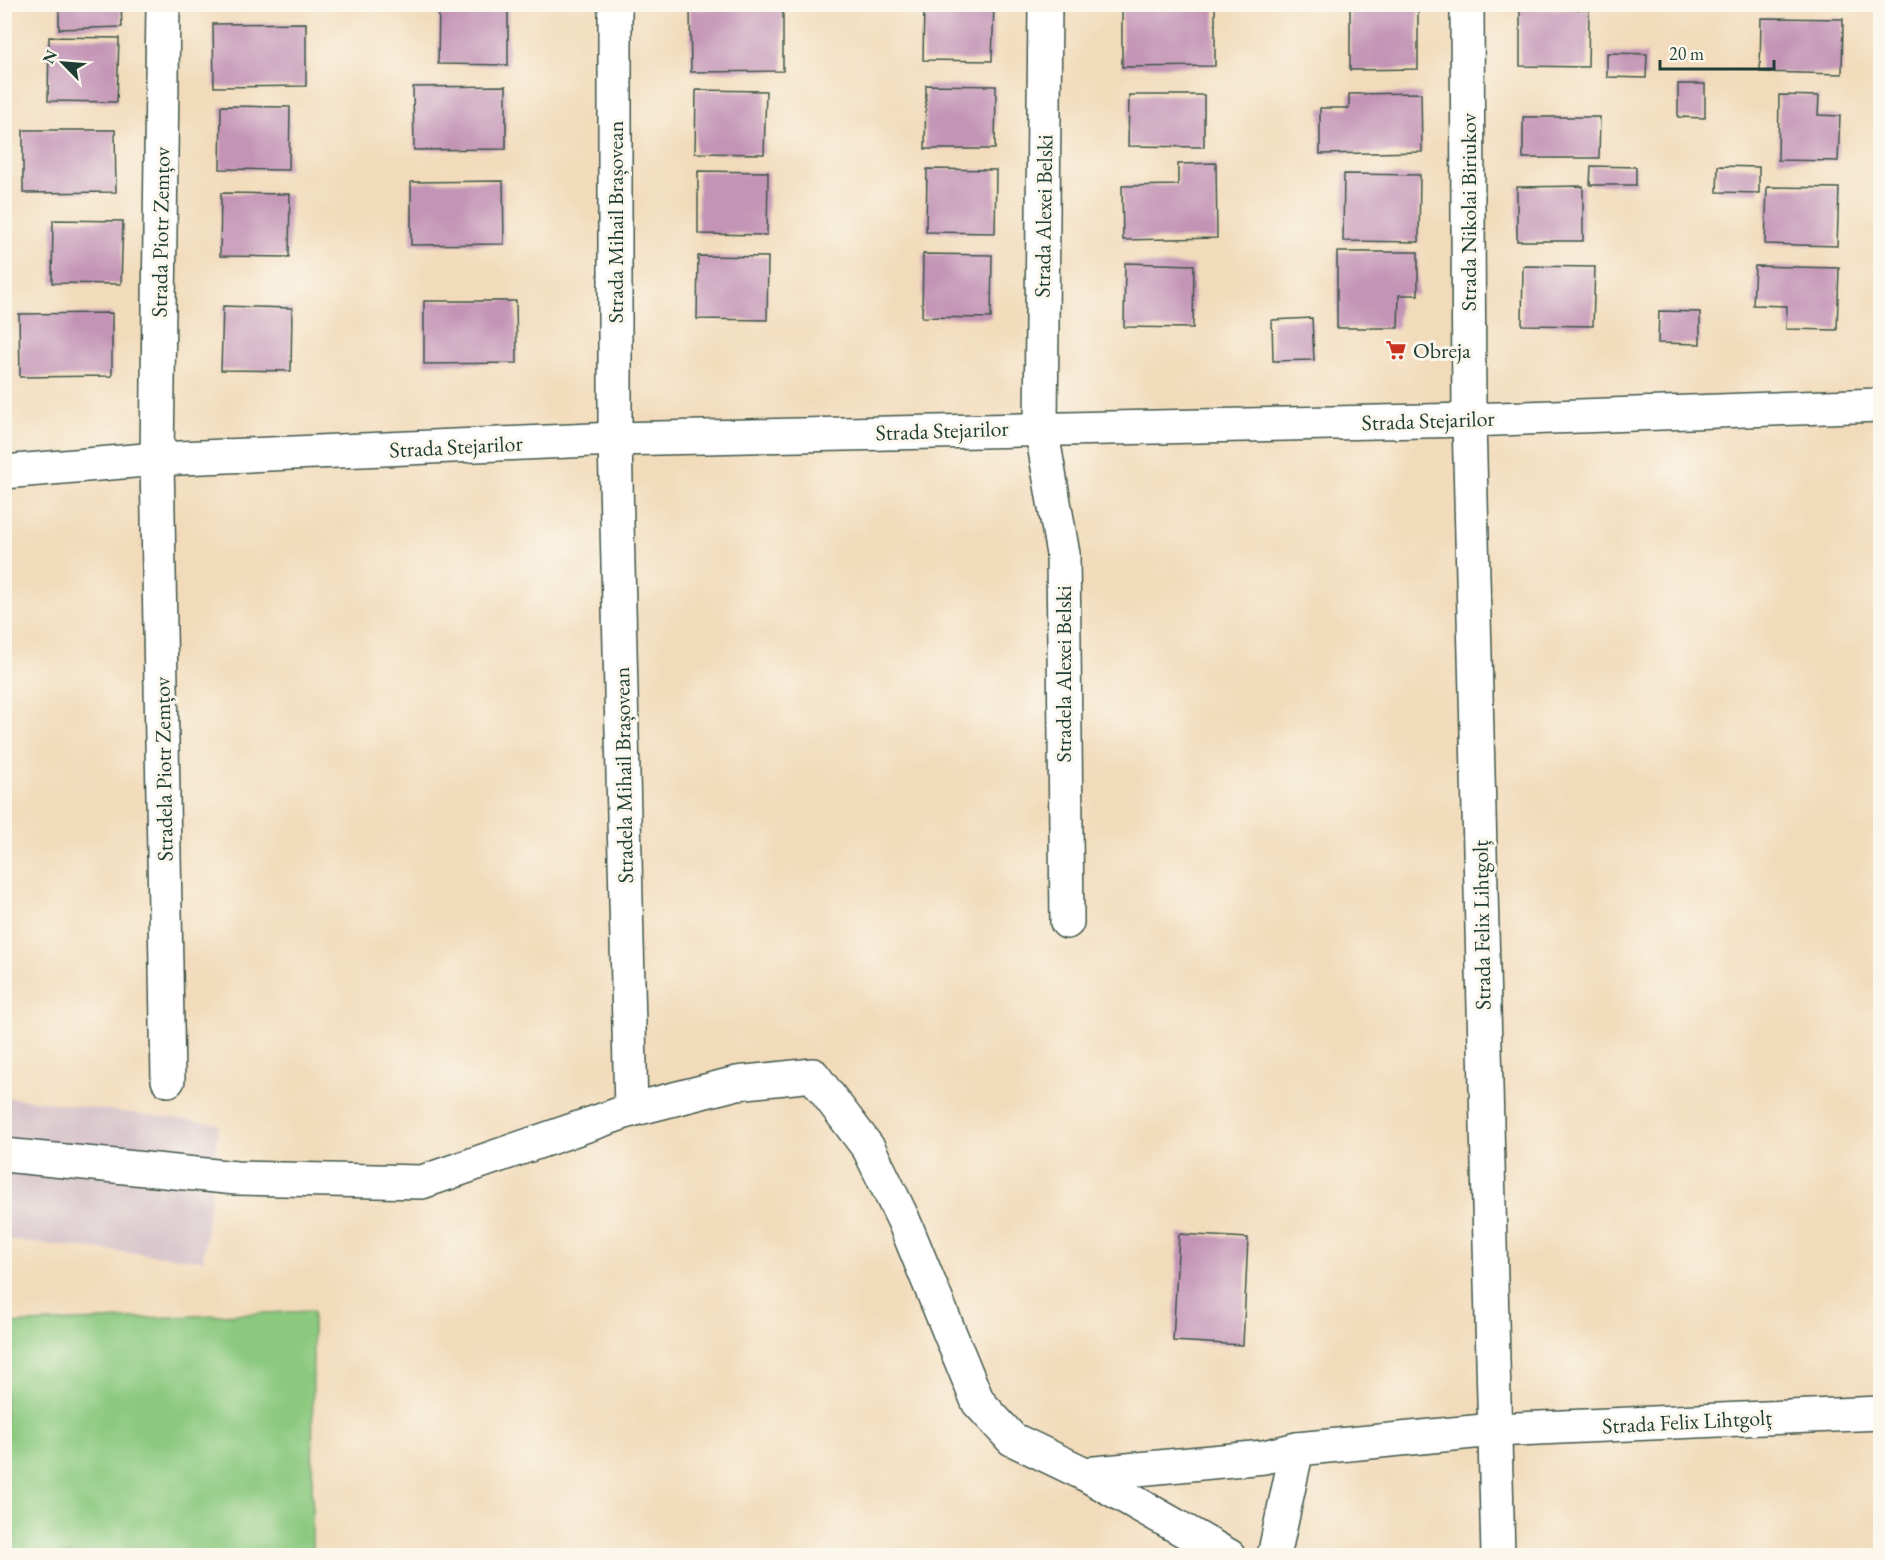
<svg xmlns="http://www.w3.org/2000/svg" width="1885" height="1560" font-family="'EB Garamond',serif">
<rect width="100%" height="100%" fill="#fbf7ec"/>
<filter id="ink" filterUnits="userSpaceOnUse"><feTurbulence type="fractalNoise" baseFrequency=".0167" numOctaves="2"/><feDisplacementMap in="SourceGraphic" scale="12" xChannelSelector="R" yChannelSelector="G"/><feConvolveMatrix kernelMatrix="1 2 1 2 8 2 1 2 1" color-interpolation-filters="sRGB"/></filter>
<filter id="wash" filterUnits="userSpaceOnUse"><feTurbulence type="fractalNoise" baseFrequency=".008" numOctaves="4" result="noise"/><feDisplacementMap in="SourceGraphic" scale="24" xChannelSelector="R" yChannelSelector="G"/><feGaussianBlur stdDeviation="1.35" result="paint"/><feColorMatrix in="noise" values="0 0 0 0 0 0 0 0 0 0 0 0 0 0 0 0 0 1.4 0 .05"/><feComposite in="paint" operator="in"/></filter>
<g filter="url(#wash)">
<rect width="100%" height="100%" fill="#f2dbbb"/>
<!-- industrial -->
<polygon fill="#d2bdc6" points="5,1097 219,1124 203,1260 5,1240"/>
<!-- green -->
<polygon fill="#8bc97f" stroke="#55835a" stroke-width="1.5" points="313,1311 312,1555 5,1555 5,1324"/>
<g id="blocks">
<!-- building -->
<g fill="#c394b6">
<polygon points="59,4 121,4 122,27 59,29"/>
<polygon points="439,4 508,4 508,65 438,64"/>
<polygon points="924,4 994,4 992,61 923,60"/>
<polygon points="1122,4 1215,4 1215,66 1122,67"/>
<polygon points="783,8 783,71 691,72 690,9"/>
<polygon points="1350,8 1418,8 1418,69 1350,70"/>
<polygon points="1520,9 1589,10 1588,67 1520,66"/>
<polygon points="1761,18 1843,19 1842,74 1760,72"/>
<polygon points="306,23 306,86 214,87 213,24"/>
<polygon points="49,37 119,38 117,102 48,101"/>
<polygon points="1607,53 1647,54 1646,78 1607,77"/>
<polygon points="1678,84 1705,84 1705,118 1678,117"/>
<polygon points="926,85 996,86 995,149 925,149"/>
<polygon points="506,86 506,149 414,150 413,87"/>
<polygon points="696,90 766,91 764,154 695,153"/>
<polygon points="1421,93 1422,152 1320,154 1320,108 1349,108 1349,94"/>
<polygon points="1129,95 1204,95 1204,147 1128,146"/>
<polygon points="1779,95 1819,96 1818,115 1840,116 1838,161 1778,160"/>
<polygon points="221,106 290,107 289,170 220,169"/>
<polygon points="1523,117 1600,117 1599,158 1523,158"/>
<polygon points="23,130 115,130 116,192 23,193"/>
<polygon points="1216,163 1217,238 1123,240 1122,186 1178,185 1178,164"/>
<polygon points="1591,166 1636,167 1636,185 1590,185"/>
<polygon points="1718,166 1759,167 1759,193 1717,192"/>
<polygon points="927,169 996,170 995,233 926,232"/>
<polygon points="698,171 768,172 767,235 698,234"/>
<polygon points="1344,174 1420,175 1419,242 1343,241"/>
<polygon points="503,181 504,244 411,245 411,182"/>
<polygon points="1583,186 1583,241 1517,241 1517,187"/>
<polygon points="1767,187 1839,188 1837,246 1765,244"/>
<polygon points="221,193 290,194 289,257 220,256"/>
<polygon points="53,220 123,221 121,284 52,283"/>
<polygon points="1337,252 1418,252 1418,295 1399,295 1398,328 1337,328"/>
<polygon points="923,254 992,255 991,318 922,317"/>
<polygon points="698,256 768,257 767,320 697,319"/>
<polygon points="1125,263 1194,265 1193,328 1124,327"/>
<polygon points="1523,266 1595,267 1593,326 1522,325"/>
<polygon points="1755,266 1839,268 1837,330 1786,329 1787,306 1753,305"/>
<polygon points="424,301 516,301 517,363 424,364"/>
<polygon points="223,306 292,308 291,371 221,370"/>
<polygon points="1659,311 1700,312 1700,344 1658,343"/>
<polygon points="112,313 112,376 20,377 19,314"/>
<polygon points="1312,318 1314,360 1273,361 1272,320"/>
<polygon points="1179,1234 1248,1238 1243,1345 1173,1341"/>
</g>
</g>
</g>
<g filter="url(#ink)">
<use href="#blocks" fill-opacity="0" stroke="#3f5548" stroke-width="1.5"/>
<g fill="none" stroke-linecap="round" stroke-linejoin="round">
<!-- minor casing -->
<g stroke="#3f5548" stroke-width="36">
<g id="minor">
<polyline points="163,4 157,459 168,1080"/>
<polyline points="615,4 615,439 631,1110"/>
<polyline points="1045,4 1041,427 1063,554 1067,922"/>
<polyline points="1467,4 1469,420 1498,1556"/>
<polyline points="4,472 157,459 615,439 1469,420 1880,405"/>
<polyline points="4,1155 236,1178 422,1182 631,1110 737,1083 813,1075 869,1149 903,1219 978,1402 1012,1439 1085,1474 1229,1556"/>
<polyline points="1085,1474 1264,1457 1297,1449 1494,1430 1880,1413"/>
<polyline points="1274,1556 1297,1449"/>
</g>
</g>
<!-- minor -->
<use href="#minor" stroke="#fff" stroke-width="33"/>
</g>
</g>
<!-- icons -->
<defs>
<g id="supermarket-bare" transform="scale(1.62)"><path d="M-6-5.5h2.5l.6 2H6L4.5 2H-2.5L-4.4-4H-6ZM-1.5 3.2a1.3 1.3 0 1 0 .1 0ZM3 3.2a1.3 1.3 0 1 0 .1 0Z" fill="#c8321e" stroke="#fbf7ec" stroke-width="2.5" paint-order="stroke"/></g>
</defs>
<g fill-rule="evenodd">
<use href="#supermarket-bare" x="1396" y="350"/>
</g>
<g text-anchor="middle" stroke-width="6" stroke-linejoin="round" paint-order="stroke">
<!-- street labels -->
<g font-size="22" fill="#1f3d34" stroke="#fbf7ec">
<text transform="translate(1468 212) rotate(-90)" y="8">Strada Nikolai Biriukov</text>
<text transform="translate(1043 216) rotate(-89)" y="8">Strada Alexei Belski</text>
<text transform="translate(615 222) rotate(-90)" y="8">Strada Mihail Brașovean</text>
<text transform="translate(160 232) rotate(-89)" y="8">Strada Piotr Zemțov</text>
<text transform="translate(1428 420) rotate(-2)" y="8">Strada Stejarilor</text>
<text transform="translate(942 430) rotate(-2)" y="8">Strada Stejarilor</text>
<text transform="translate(456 446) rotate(-3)" y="8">Strada Stejarilor</text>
<text transform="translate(1063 674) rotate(-90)" y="8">Stradela Alexei Belski</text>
<text transform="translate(163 769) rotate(-91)" y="8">Stradela Piotr Zemțov</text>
<text transform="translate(623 775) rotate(-91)" y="8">Stradela Mihail Brașovean</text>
<text transform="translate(1481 925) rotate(-91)" y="8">Strada Felix Lihtgolţ</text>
<text transform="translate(1687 1421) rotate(-3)" y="8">Strada Felix Lihtgolţ</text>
</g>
<!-- poi labels -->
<g font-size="22" fill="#1f3d34" stroke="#fbf7ec" text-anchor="start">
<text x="1413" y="358">Obreja</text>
</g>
</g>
<!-- margin -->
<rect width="1885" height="1560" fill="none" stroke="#fbf7ec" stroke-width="24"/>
<!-- north arrow -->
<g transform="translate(63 63) rotate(295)" stroke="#fbf7ec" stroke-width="4.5" paint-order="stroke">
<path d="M0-4.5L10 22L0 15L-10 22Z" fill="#1f3d34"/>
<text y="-9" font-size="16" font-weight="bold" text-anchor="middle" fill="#1f3d34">N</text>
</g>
<!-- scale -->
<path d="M1660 60v9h114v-9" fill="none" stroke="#1f3d34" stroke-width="3"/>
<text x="1669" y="60" font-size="18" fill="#1f3d34" stroke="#fbf7ec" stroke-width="4.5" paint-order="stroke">20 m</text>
</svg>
